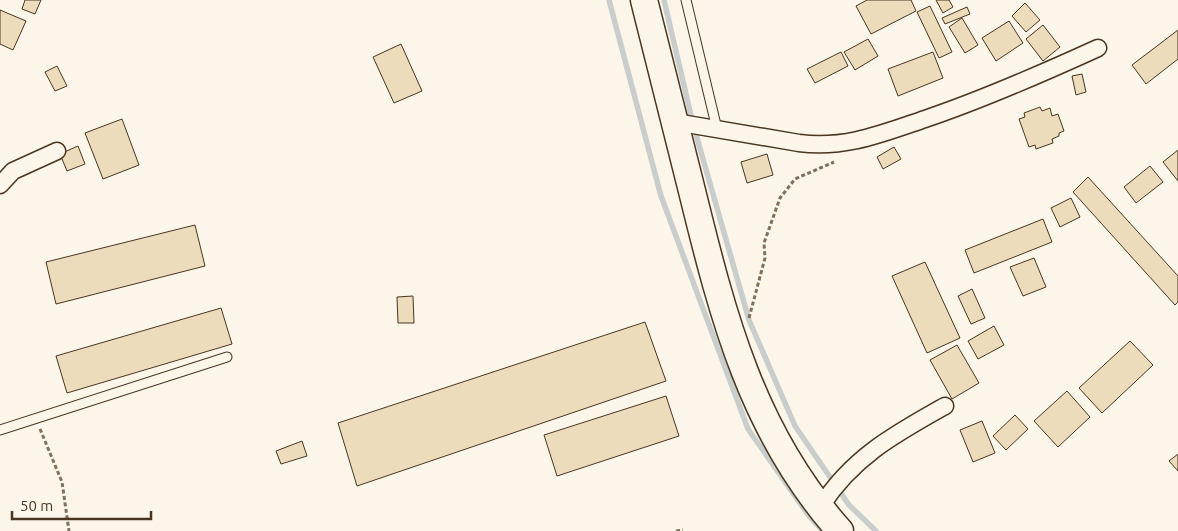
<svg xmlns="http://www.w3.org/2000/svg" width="1178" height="531" font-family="Ubuntu,sans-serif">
<rect width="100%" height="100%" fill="#fbf6e9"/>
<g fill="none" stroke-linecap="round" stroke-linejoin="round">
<!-- stream -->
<g stroke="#c9cecd" stroke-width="5.5">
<polyline points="609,0 661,196 748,429 809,516 823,531"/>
<polyline points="664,0 693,124 749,320 795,426 849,505 876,531"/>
</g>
</g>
<!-- building -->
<g fill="#ecdcbc" stroke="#4a3520">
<polygon points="25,0 41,0 35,14 22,9"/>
<polygon points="867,0 911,0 916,11 871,34 856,6"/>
<polygon points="936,0 949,0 953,7 943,13"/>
<polygon points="1025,3 1040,20 1026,32 1012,16"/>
<polygon points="930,6 952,52 939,58 917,12"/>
<polygon points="967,7 970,14 945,24 942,18"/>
<polygon points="0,10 26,21 13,50 0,44"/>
<polygon points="962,18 978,45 965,53 949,27"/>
<polygon points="1009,21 1023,43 996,61 982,38"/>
<polygon points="1043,25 1060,47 1043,61 1026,39"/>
<polygon points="1178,30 1178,59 1146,84 1132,65"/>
<polygon points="868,39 878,56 855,70 844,52"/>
<polygon points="401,44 422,91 394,103 373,57"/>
<polygon points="841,52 848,66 815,83 807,69"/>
<polygon points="933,52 943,78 898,96 888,69"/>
<polygon points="57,66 67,86 55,91 45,72"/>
<polygon points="1082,74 1086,92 1076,95 1072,76"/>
<polygon points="1040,107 1042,111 1050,108 1052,116 1058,114 1064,131 1059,133 1059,136 1052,139 1053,143 1036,149 1035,145 1029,147 1019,119 1025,117 1024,113"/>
<polygon points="122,119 139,165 103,179 85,133"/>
<polygon points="78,146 85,164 67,171 60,154"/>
<polygon points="894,147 901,159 883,169 877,157"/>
<polygon points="1178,150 1178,181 1163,162"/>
<polygon points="767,154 773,175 747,183 741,162"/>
<polygon points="1150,166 1163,182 1136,203 1124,187"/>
<polygon points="1088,177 1178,276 1178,302 1175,305 1073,192"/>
<polygon points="1071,198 1080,217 1060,227 1051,208"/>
<polygon points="1043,219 1052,242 974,273 965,250"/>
<polygon points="195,225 205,266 56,304 46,262"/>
<polygon points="1034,258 1046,287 1023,296 1010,267"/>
<polygon points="925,262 960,338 927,353 892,276"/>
<polygon points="972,289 985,318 971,324 958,296"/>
<polygon points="413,296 414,323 398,323 397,297"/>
<polygon points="221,308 232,344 67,393 56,356"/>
<polygon points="645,322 666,381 357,486 338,423"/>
<polygon points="994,326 1004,345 978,359 968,341"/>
<polygon points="1130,341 1153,365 1102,413 1079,388"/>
<polygon points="957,345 979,383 952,399 930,360"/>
<polygon points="1067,391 1090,417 1058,447 1034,421"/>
<polygon points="666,396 679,436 557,476 544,435"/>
<polygon points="1015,415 1028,429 1006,450 993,436"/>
<polygon points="982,421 995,453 973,462 960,430"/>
<polygon points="302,441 307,456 281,464 276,451"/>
<polygon points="1178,454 1178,471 1169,461"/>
</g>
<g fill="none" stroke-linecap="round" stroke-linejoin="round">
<!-- service casing -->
<g stroke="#4a3520" stroke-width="11">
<g id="service">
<polyline points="686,0 717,129"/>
<polyline points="0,430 227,357"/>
</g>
</g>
<!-- minor casing -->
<g stroke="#4a3520" stroke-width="19">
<g id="minor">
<path d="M675 122 799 143C845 149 881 134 925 119 984 99 1041 74 1098 48"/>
<polyline points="0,185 13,171 57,151"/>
<path d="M820 508C851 458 895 434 945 406"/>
</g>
</g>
<!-- primary casing -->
<g stroke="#4a3520" stroke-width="29">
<path id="primary" d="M644 0C660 64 676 128 692 191 723 317 752 432 840 531"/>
</g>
<!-- path -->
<g stroke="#7f6f5c" stroke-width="3" stroke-dasharray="4 2.5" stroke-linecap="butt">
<polyline points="749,318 765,258 764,243 780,198 795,179 834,162"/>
<polyline points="40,429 62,482 69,531"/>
<polyline points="676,531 683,530"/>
</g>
<!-- service -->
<use href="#service" stroke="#fbf6e9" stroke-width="9"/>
<!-- minor -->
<use href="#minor" stroke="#fbf6e9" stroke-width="16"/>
<!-- primary -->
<use href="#primary" stroke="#fbf6e9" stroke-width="26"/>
</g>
<!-- scale -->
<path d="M12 511v8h139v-8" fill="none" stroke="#4a3520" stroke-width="2.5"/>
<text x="20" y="511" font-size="15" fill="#4a3520" stroke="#fbf6e9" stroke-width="4" paint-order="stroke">50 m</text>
</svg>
